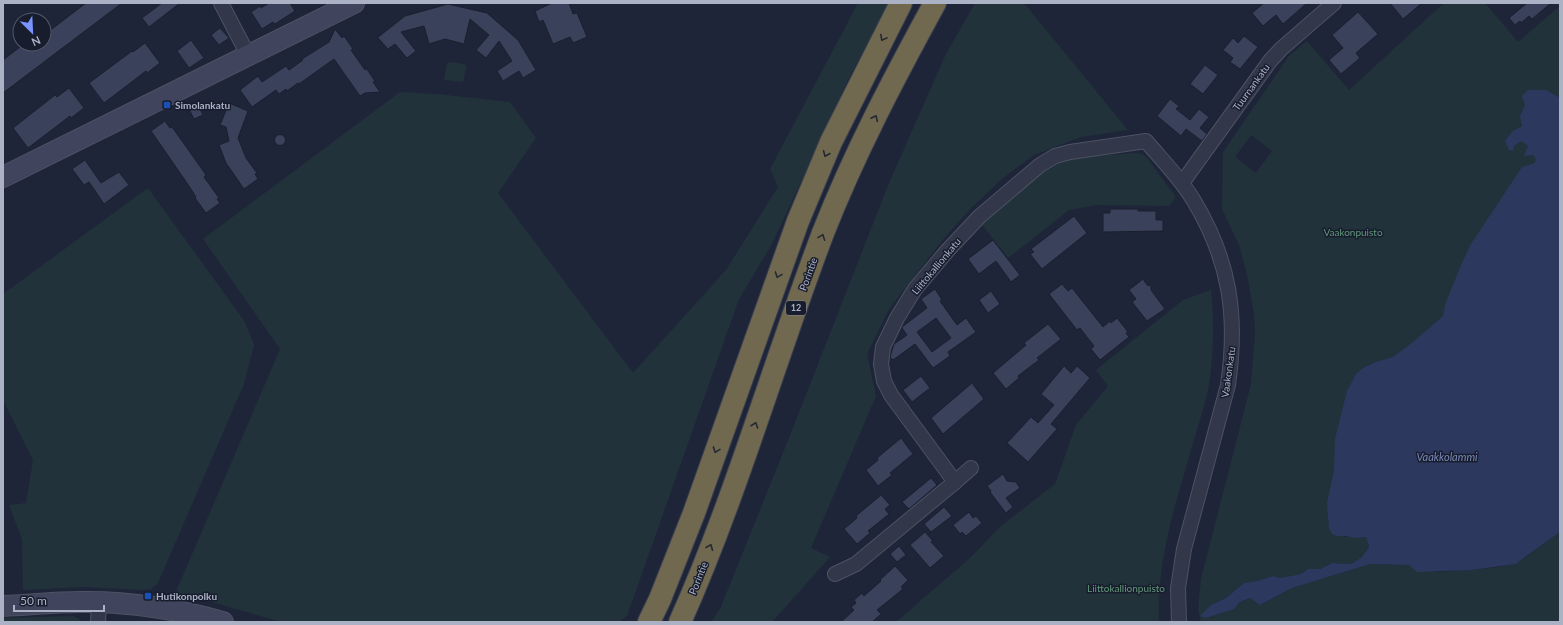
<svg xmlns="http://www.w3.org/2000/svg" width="1563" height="625" font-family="Lato,sans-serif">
<rect width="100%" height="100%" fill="#1f2539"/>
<!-- green -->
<g fill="#21323a" fill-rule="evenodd">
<polygon points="858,3 889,3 849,78 772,244 739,299 627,616 619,622 281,622 198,598 175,594 280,349 203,239 400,92 436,94 510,102 536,138 498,193 633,373 726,270 778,187 770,169"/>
<polygon points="975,3 1024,3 1128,130 1081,137 1034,155 1003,178 970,209 945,237 889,309 867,354 876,396 811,548 830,557 772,622 711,622 720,609 789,438 889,183 945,56"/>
<path d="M1444 3H1485L1518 42 1560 6V209L1337 536C1347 536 1356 538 1366 537L1369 547 1362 557 1351 564 1332 563 1320 569H1308L1301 574 1280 578 1273 576 1257 581 1244 583 1226 598 1211 605 1206 618 1233 609 1240 602 1251 598 1261 605 1292 588 1370 564 1409 565 1438 572 1492 568 1516 564 1560 532V622H1201L1198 609 1201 579 1251 384 1255 335 1254 314 1247 274 1239 245 1222 209 1223 152 1289 56 1307 41 1349 90ZM1251 135 1272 151 1256 173 1235 157Z"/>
<polygon points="452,62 467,65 463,82 444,80 447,63"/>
<polygon points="1134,153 1142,154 1146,157 1176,197 1169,206 1097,205 1069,210 1008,258 980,222 1048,166 1071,158"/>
<polygon points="148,188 245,322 254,345 244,384 158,583 151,589 141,590 83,587 23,590 22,539 9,505 26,503 33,460 3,400 3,294"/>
<path d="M1211 290C1214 322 1214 353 1209 384 1206 403 1199 422 1194 440 1177 499 1156 560 1159 622H896L970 558 1001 526 1055 484 1076 425 1108 386 1096 370 1183 300Z"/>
<polygon points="73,616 79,619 82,622 3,622 3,618"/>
</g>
<!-- water -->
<polygon fill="#2d385e" points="1528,90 1546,90 1560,98 1560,532 1525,557 1516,564 1471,570 1417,572 1409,565 1370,564 1292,588 1260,605 1250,598 1240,602 1234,609 1206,618 1200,616 1211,605 1226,598 1244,583 1257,581 1273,576 1280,578 1301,574 1308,569 1320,569 1332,563 1351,564 1362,557 1369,547 1366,537 1355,538 1346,536 1337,536 1332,534 1329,529 1327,503 1334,471 1335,439 1347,391 1356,374 1363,368 1376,362 1393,357 1413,342 1443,316 1445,305 1461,265 1471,244 1522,167 1535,163 1536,159 1533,155 1524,156 1528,146 1521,141 1514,146 1513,151 1509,150 1505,141 1513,131 1522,126 1520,116 1525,105 1522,96"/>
<!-- building -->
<g fill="#3a415a" stroke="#1a1f30" fill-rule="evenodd">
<polygon points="86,3 122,3 3,93 3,60 24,44 44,44 44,35"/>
<polygon points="162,3 180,3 149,27 142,18"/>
<polygon points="269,3 290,3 295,11 275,24 273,22 262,29 251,12 260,6 261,8"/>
<polygon points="552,3 569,3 573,14 577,13 587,37 573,43 570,37 553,44 543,20 539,22 535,11"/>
<polygon points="1264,3 1307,3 1283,24 1276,15 1263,26 1252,13"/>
<polygon points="1390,3 1422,3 1403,19"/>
<polygon points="1527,3 1551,3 1532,19 1529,16 1521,23 1520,21 1515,25 1509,18"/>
<polygon points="448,4 487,13 518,40 536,70 523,78 519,71 503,81 497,71 512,61 499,41 486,58 476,50 489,35 470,19 464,44 445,39 429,44 424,26 401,32 416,51 407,58 395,44 388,49 378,38 377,38 405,16"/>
<polygon points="1358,12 1378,34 1356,53 1360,58 1341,74 1329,60 1343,48 1332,35"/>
<polygon points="220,28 229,38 219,45 211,35"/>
<polygon points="335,29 342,38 344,36 353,49 351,50 365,70 366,68 375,81 373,82 380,92 365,93 360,96 334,59 299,84 298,83 287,91 286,89 279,94 276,90 252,107 240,90 258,76 262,82 286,66 289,70 303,60 302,59 329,42"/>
<polygon points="1244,36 1258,47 1240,69 1230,62 1233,58 1223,50 1233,38 1238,43"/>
<polygon points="191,40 204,58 189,68 177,51"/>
<polygon points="145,43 160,63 147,73 146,71 104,103 89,83 132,51 133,52"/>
<polygon points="1205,65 1218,75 1203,94 1190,84"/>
<polygon points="69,88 84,108 71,118 70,116 28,148 13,128 55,95 57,97"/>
<polygon points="1170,99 1179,106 1176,109 1190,120 1199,109 1209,117 1200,128 1207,134 1202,141 1186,129 1181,136 1157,116"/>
<polygon points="197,103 203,115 194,119 188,107"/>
<polygon points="229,103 248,111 238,138 246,158 257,173 255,174 258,179 244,189 226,163 219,145 229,141 226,127 220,125"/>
<polygon points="165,121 170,128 172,127 187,148 206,175 204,177 219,198 217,199 220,203 206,213 195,198 196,197 189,186 151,131"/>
<circle cx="280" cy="140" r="5.5"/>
<polygon points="85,160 101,183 119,172 129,185 104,204 89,182 84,185 72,169"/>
<polygon points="1110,209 1138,209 1138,211 1156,211 1156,220 1163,220 1163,231 1103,232 1103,213 1110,213"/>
<polygon points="1074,216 1087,233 1042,269 1030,254 1034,252 1031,249"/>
<polygon points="993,240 1020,275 1011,282 996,261 979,274 968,259"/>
<polygon points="1143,279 1147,285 1151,286 1151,290 1165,309 1147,321 1132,302 1136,299 1129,290"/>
<polygon points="1062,284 1068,291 1072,288 1103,327 1110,321 1111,323 1117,318 1128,332 1126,333 1129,337 1100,360 1091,349 1094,346 1080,328 1077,330 1049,294"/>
<path d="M935 289 942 300 940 301 957 325 966 318 976 332 948 352 950 356 933 368 915 344 893 360 890 357 894 344 907 335 902 328V327L927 308 921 299ZM936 318 951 338 932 352 917 332Z"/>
<polygon points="991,291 1000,304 988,313 979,300"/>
<polygon points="1048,324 1061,339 1037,358 1039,360 1018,376 1019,378 1006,389 993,373 1026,345 1024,343"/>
<polygon points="1064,366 1071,373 1077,366 1090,378 1051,424 1057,429 1028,462 1007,443 1031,417 1038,423 1054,405 1041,394"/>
<polygon points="921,376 930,388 912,402 903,390"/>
<polygon points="972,383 984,399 943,434 931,418"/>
<polygon points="901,438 913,454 890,473 892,475 878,486 866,470 878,460 877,458"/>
<polygon points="1003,474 1007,481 1016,482 1020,488 1006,498 1013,507 1006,513 990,492 991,491 987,486"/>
<polygon points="931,478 937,485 909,509 902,502"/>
<polygon points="881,495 890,505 885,509 889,514 868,531 870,533 857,544 844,529 857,518 856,516"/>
<polygon points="944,507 952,516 931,532 924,524"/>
<polygon points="969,512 973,518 976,516 982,523 966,536 962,532 960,534 953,525"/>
<polygon points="925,532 933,541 931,542 944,556 930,568 910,545"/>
<polygon points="899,546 906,555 897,562 890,554"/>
<polygon points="895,566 908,580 901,587 903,589 877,610 881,614 872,622 841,622 854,610 851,607 856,603 854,600 862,593 864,596 881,581 880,580"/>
</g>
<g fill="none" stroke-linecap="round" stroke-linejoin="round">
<!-- street casing -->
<g stroke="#4d5264" stroke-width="16">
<g id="street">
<polyline points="221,3 248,55"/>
<polyline points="1182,183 1270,61 1281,49 1334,3"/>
<polyline points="955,482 971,468"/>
<path d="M835 574 856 564 955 482 891 395 884 381 881 364 883 347 897 318 915 289 947 251 980 216 1040 165 1055 156 1070 152 1146 141C1162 160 1181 179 1194 201 1230 261 1238 316 1228 385L1184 549 1178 588 1179 622"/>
<polyline points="98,622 99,602"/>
</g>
</g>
<!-- secondary casing -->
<g stroke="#4d5264" stroke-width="22">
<g id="secondary">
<polyline points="3,177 354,3"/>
<path d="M3 606C29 605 54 602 80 602 128 601 177 609 223 622"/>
</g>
</g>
<!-- highway casing -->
<g stroke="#3a3f51" stroke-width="24">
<g id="highway">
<polyline points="649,622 660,599 694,513 798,221 831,142 901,3"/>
<path d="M680 622C736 497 774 362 823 233 854 154 894 78 935 3"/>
</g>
</g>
<!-- street -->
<use href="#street" stroke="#323749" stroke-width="14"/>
<!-- secondary -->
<use href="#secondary" stroke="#40455d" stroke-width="20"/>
<!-- highway -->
<use href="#highway" stroke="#70694f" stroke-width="22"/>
</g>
<!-- one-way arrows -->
<defs><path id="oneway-chevron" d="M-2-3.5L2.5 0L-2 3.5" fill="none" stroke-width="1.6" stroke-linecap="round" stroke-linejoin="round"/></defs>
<g stroke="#252833">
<use href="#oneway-chevron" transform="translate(883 38) rotate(118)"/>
<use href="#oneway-chevron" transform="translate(875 118) rotate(-64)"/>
<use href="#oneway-chevron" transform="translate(826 154) rotate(113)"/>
<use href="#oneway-chevron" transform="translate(822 237) rotate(-69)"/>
<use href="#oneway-chevron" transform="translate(778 275) rotate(110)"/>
<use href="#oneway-chevron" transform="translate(755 425) rotate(-71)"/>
<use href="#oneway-chevron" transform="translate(716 450) rotate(110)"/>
<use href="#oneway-chevron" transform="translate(710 547) rotate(-68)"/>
</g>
<!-- markers -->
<g fill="#1a4fb4" stroke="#181d2e" stroke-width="1.5">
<rect x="163" y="101" width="8" height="8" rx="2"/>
<rect x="144" y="592" width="8" height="8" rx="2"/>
</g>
<g text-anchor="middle" stroke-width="3" stroke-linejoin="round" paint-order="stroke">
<!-- shield labels -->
<rect fill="#181d2e" stroke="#808598" stroke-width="1" x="786" y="301" width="20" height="14" rx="3"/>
<g font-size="9" font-weight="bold" fill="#acb2c6">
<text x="796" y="311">12</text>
</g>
<!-- street labels -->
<g font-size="10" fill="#acb2c6" stroke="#181d2e">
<text transform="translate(1251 87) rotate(-54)" y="4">Tuurnankatu</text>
<text transform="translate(936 266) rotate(-50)" y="4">Liittokallionkatu</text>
<text transform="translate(808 274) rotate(-70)" y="4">Porintie</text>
<text transform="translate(1228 372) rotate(-82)" y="4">Vaakonkatu</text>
<text transform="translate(698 578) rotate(-68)" y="4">Porintie</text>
</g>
<!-- poi labels -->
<g font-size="10" font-weight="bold" fill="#acb2c6" stroke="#181d2e" text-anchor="start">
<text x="175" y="109">Simolankatu</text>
<text x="156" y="600">Hutikonpolku</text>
</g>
<!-- park labels -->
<g font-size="10" fill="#629879" stroke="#181d2e">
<text x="1353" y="236">Vaakonpuisto</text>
<text x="1126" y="592">Liittokallionpuisto</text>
</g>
<!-- water labels -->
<g font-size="11" font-style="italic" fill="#7a88b6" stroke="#181d2e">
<text x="1447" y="461">Vaakkolammi</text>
</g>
</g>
<!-- border -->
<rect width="1563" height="625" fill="none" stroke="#acb2c6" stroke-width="8"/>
<!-- north arrow -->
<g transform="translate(32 32) rotate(156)"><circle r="19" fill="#181d2e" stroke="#53596b"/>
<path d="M0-3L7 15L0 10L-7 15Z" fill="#7993ff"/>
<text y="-6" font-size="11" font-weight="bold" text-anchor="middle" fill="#acb2c6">N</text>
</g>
<!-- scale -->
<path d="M14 605v6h90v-6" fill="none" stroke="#acb2c6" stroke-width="2"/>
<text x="20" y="605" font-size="12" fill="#acb2c6" stroke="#181d2e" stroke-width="3" paint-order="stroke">50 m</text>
</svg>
